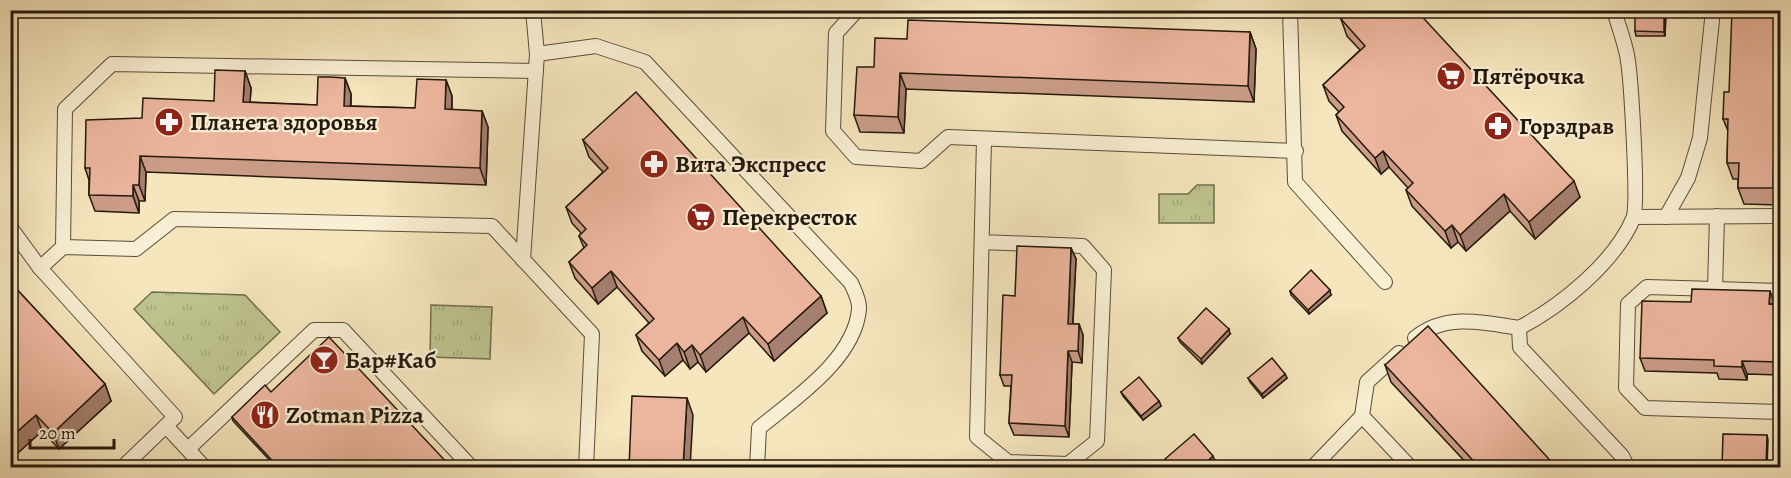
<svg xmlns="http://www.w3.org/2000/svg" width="1791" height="478" font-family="Alegreya,serif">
<defs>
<pattern id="park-tufts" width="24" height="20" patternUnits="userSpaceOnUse" patternTransform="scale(1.5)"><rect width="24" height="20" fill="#bec48f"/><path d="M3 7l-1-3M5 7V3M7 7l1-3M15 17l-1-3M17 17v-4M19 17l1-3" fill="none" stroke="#a3a87a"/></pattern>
</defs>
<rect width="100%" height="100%" fill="#f6e6bd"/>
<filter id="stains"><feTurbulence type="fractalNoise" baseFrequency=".00333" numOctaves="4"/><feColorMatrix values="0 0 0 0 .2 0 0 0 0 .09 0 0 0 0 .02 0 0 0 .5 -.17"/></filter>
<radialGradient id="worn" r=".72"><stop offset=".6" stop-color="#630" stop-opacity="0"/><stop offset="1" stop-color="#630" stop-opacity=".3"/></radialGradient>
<!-- park -->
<g fill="url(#park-tufts)" stroke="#716e4e" stroke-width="1.5">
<polygon points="1197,185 1214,185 1214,223 1159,223 1159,194 1188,194"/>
<polygon points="152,292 245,295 280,332 214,394 134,309"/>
<polygon points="431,305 492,307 490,359 430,357"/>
</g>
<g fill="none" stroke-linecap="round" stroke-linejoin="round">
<!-- service casing -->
<g stroke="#584c39" stroke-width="16">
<g id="service">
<polyline points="857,10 836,33 833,131 856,157 921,161 948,137 1296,151"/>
<polyline points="1290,10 1295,182 1385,282"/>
<path d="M1614 10C1618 25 1624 40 1627 55 1631 75 1639 206 1633 219 1614 263 1561 306 1519 328L1520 347 1622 456 1628 468"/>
<path d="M537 54 596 46 645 62 851 283C854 290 860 301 859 309 855 359 794 399 759 428L757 468"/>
<polyline points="1717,216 1715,289 1647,287 1628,304 1626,388 1645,408 1780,412"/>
<polyline points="1635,217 1780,216"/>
<polyline points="1666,217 1688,178 1700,138 1713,10"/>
<polyline points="10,227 40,268 175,417 122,468"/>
<polyline points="982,242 1083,246 1104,270 1097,441 1068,464 1008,462 977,437 984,139"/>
<polyline points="63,247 65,109 112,64 536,71"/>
<polyline points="523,260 537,54 533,10"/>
<polyline points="40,268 63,247 136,249 174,219 492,226 592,334 586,468"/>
<polyline points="1715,289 1780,291"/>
<path d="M1415 338C1445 313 1483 322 1519 328"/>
<polyline points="1399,353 1367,382 1362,416 1411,468"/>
<polyline points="166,426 205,468"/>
<polyline points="188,449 314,330 343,330 472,468"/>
<polyline points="1312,468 1362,416"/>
</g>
</g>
<!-- service -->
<use href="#service" stroke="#f9efd4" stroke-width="14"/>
</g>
<!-- wall -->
<g fill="#cb9d88" stroke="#24190d" stroke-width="1.5">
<polygon points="1780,10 1780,166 1779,205 1744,204 1738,188 1738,179 1733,179 1727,163 1728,131 1723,119 1729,92"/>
<polygon points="1666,12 1665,36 1636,36 1635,31"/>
<polygon points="1341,19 1580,197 1535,239 1510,211 1466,251 1458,242 1451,248 1412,206 1406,190 1408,188 1389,167 1381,174 1342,131 1336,115 1339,112 1329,101 1323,85 1360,50 1347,36"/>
<polygon points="1250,32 1256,49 1254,102 906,89 904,133 860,132 854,115 874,67 907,39"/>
<polygon points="245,71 251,88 250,102 317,105 345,78 351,94 351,106 415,108 446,80 452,96 452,110 482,111 488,127 486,185 146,172 145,201 139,201 139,213 95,211 89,195 89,180 85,168 142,118 214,101"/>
<polygon points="583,140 821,296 827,313 774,361 749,333 706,372 698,362 690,369 683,360 665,376 642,351 636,335 649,323 617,287 598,304 575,278 569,262 584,248 579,236 581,233 572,223 566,207 603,172 589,157"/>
<polygon points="1071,248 1076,259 1073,324 1079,324 1083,335 1082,363 1072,362 1069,437 1014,435 1009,423 1011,386 1004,386 1000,375 1015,296"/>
<polygon points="10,282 105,384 111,401 59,449 42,431 10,460"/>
<polygon points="1290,291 1331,295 1309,314 1291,295"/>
<polygon points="1775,304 1780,305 1780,375 1747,374 1747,380 1719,379 1717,373 1645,371 1640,358"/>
<polygon points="1230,334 1202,364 1180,342 1178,338"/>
<polygon points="1385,365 1557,468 1471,468 1391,382"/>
<polygon points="1285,374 1287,378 1263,398 1250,382 1248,378"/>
<polygon points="271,392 452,468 277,468 233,421 232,417"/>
<polygon points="1121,392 1159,401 1161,406 1143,420 1123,396"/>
</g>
<!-- shaded-wall -->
<g fill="#a57f6f" stroke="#24190d" stroke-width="1.5">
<polygon points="1664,10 1665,10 1666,12 1665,36 1664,32"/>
<polygon points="1776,16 1780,27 1780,106 1775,90"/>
<polygon points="1250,32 1256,49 1254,102 1248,86"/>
<polygon points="245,71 251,88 249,118 243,102"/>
<polygon points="900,73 906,89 904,133 898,117"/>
<polygon points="345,78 351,94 350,122 344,106"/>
<polygon points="446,80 452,96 451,126 445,109"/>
<polygon points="482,111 488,127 486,185 480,168"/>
<polygon points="1774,150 1780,166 1779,205 1773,188"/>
<polygon points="1383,151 1389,167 1381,174 1375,158"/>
<polygon points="140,156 146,172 145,201 139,185"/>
<polygon points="1574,181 1580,197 1535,239 1529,222"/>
<polygon points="133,185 139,201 139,213 133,196"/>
<polygon points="1504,194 1510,211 1466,251 1460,235"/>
<polygon points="1452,225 1458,242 1451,248 1445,231"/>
<polygon points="1071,248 1076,259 1072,335 1068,324"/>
<polygon points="611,271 617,287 598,304 592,288"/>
<polygon points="1330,290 1331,295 1309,314 1308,310"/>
<polygon points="1770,291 1775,304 1769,304"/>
<polygon points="821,296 827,313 774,361 768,344"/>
<polygon points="743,317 749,333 706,372 700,355"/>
<polygon points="1079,324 1083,335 1082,363 1078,351"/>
<polygon points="1229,329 1230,334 1202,364 1201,359"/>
<polygon points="677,343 683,360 665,376 659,360"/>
<polygon points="692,345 698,362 690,369 684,352"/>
<polygon points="1068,351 1072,362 1069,437 1065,426"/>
<polygon points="1742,361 1747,374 1747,380 1742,367"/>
<polygon points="1285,374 1287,378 1263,398 1262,394"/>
<polygon points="105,384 111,401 59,449 53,433"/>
<polygon points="687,398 693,415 690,468 683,468"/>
<polygon points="1159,401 1161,406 1143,420 1141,416"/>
<polygon points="36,415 42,431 10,460 10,438"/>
<polygon points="1767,435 1768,440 1767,468 1766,468"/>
<polygon points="1213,456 1215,460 1207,468 1200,468"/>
</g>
<!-- building -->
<g fill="#ecb69e" stroke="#24190d" stroke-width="1.5">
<polygon points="1351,10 1416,10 1574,181 1529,222 1504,194 1460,235 1452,225 1445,231 1406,190 1413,183 1383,151 1375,158 1336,115 1344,107 1323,85 1365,46 1341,19"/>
<polygon points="1635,10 1664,10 1664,32 1635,31"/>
<polygon points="1732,10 1780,10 1780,16 1776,16 1775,90 1780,90 1780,150 1774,150 1773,188 1738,188 1739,163 1727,163 1728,119 1723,119 1724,92 1729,92"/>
<polygon points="908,20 1250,32 1248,86 900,73 898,117 854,115 857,67 874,67 875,38 907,39"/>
<polygon points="215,70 245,71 243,102 317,105 318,77 330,77 345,78 344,106 415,108 417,79 446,80 445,109 482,111 480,168 140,156 139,185 133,185 133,196 89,195 90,168 85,168 86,120 142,118 143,98 214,101"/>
<polygon points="636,92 821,296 768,344 743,317 700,355 692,345 684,352 677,343 659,360 636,335 654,319 611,271 592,288 569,262 587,245 579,236 586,229 566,207 608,168 583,140"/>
<polygon points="1017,246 1071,248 1068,324 1079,324 1078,351 1068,351 1065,426 1009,423 1012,375 1000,375 1003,295 1015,296"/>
<polygon points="1311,270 1330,290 1308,310 1290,291"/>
<polygon points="10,282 105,384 53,433 36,415 10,438"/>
<polygon points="1692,289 1770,291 1769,304 1780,305 1780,362 1742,361 1742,367 1714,366 1714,360 1640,358 1642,301 1691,302"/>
<polygon points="1206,308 1229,329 1201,359 1178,338"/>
<polygon points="1428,326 1557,468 1480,468 1385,365"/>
<polygon points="329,337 452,468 279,468 232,417 265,385 271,392"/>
<polygon points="1272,358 1285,374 1262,394 1248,378"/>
<polygon points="1139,377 1159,401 1141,416 1121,392"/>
<polygon points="632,396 687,398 683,468 629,468"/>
<polygon points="1194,434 1213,456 1200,468 1172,468 1165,459"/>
<polygon points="1723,434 1767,435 1766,468 1722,468"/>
</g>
<!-- icons -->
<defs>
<g id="supermarket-disc" transform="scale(1.5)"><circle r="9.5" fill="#8f2418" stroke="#f9efd4"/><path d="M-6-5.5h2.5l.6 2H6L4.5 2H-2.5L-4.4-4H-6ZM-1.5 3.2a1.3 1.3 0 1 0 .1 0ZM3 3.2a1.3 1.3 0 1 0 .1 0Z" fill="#fff"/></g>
<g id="pharmacy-disc" transform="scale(1.5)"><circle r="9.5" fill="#8f2418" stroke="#f9efd4"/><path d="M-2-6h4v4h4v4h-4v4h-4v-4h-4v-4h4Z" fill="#fff"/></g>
<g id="bar-disc" transform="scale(1.5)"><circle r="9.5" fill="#8f2418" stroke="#f9efd4"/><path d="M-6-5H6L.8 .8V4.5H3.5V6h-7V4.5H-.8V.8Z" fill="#fff"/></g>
<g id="restaurant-disc" transform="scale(1.5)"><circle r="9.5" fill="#8f2418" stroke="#f9efd4"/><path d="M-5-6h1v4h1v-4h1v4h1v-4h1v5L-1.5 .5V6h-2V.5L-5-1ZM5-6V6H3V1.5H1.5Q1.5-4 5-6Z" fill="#fff"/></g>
</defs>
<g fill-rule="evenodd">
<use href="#supermarket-disc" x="1451" y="76"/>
<use href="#pharmacy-disc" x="169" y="122"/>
<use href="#pharmacy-disc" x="1498" y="126"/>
<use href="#pharmacy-disc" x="654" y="164"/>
<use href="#supermarket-disc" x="701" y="217"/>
<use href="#bar-disc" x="324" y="360"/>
<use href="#restaurant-disc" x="265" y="415"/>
</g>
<g text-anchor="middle" stroke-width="4.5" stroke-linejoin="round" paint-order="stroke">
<!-- poi labels -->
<g font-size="24" font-weight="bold" fill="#24190d" stroke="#f9efd4" text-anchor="start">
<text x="1472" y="84">Пятёрочка</text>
<text x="190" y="130">Планета здоровья</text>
<text x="1519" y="134">Горздрав</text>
<text x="675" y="172">Вита Экспресс</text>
<text x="722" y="225">Перекресток</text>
<text x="345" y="368">Бар#Каб</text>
<text x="286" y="423">Zotman Pizza</text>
</g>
</g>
<!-- margin -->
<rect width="1791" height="478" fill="none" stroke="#f6e6bd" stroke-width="36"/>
<rect x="12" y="12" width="1767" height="454" fill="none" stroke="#24190d" stroke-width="3"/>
<rect x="18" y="18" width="1755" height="442" fill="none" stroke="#24190d" stroke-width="1.5"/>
<!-- scale -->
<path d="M30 439v9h84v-9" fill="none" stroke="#24190d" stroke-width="3"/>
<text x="39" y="439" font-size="18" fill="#24190d" stroke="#f9efd4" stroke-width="4.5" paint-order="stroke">20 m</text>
<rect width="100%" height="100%" filter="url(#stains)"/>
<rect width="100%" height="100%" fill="url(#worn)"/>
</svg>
